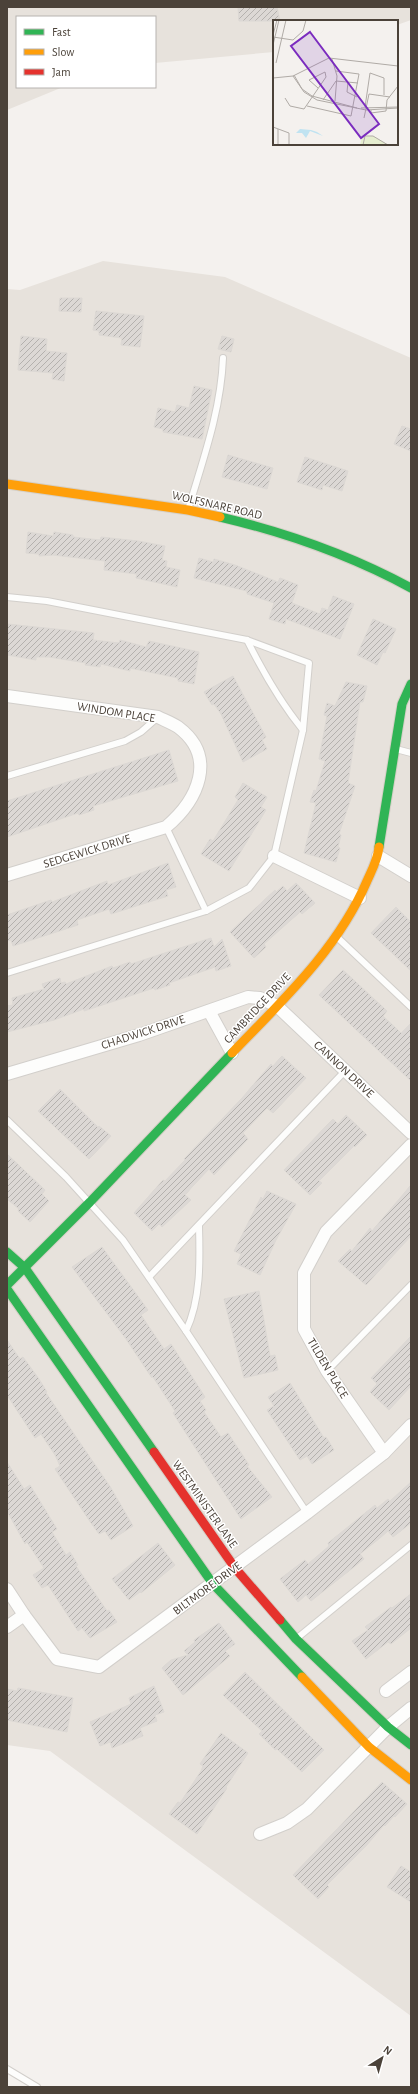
<svg xmlns="http://www.w3.org/2000/svg" width="418" height="2094" font-family="'Alegreya Sans',sans-serif">
<defs>
<pattern id="building-hatch" width="6" height="6" patternUnits="userSpaceOnUse"><rect width="6" height="6" fill="#dcd8d5"/><path d="M-1 1l2-2M0 6l6-6M5 7l2-2" fill="none" stroke="#b4b1ae"/></pattern>
</defs>
<rect width="100%" height="100%" fill="#f4f1ee"/>
<!-- residential -->
<g fill="#e7e2dc">
<polygon points="7,7 411,7 411,20 397,25 397,21 274,21 274,52 155,63 155,17 17,17 17,87 63,87 7,110"/>
<polygon points="103,261 225,277 411,358 411,2016 50,1751 7,1745 7,289 20,290"/>
</g>
<!-- building -->
<g fill="url(#building-hatch)" stroke="#dcd8d4">
<polygon points="238,7 277,7 280,21 239,21"/>
<polygon points="60,298 82,298 81,312 59,311"/>
<polygon points="96,311 144,316 140,347 121,345 122,338 99,335 99,331 93,330"/>
<polygon points="21,336 47,339 46,351 67,353 64,381 52,379 53,373 18,370"/>
<polygon points="222,336 234,339 231,352 218,349"/>
<polygon points="194,386 212,390 202,439 163,432 163,429 154,427 158,408 175,412 177,405 189,408"/>
<polygon points="402,426 411,429 411,451 394,444"/>
<polygon points="228,455 273,468 267,489 222,477"/>
<polygon points="305,457 348,471 342,491 323,485 322,490 297,482"/>
<polygon points="28,532 53,536 54,532 73,535 73,537 100,540 101,537 138,541 165,546 162,560 167,561 166,567 180,570 177,587 136,578 137,574 104,570 105,561 53,555 39,556 39,554 26,553"/>
<polygon points="199,558 213,562 214,559 235,565 278,582 280,578 298,585 292,603 320,614 322,608 328,610 333,596 354,604 340,639 286,619 285,624 269,619 274,603 247,594 247,591 194,578"/>
<polygon points="373,619 396,629 385,653 383,652 377,665 357,655"/>
<polygon points="7,624 94,633 93,640 119,643 120,640 146,647 149,641 199,652 194,684 178,681 178,678 130,668 130,671 101,664 100,667 85,665 86,663 49,657 36,657 36,660 7,655"/>
<polygon points="233,676 266,737 262,740 267,749 243,762 221,714 214,704 212,705 204,692"/>
<polygon points="346,682 367,686 363,702 360,702 348,783 355,786 339,834 341,835 338,847 340,848 336,862 304,853 316,803 310,802 314,790 316,791 325,761 319,759 327,716 324,715 327,703 335,706"/>
<polygon points="169,750 178,781 93,806 94,810 79,815 78,813 7,837 7,801"/>
<polygon points="243,783 267,797 261,807 266,810 229,871 201,854 210,839 213,841 238,800 235,797"/>
<polygon points="168,863 176,887 166,890 168,896 111,914 109,909 77,920 78,925 13,946 11,940 7,941 7,915 51,900 52,902 107,881 108,885"/>
<polygon points="296,883 315,903 302,914 300,912 264,944 266,947 254,958 230,932 275,890 276,892 283,886 287,891"/>
<polygon points="396,907 411,922 411,971 371,933"/>
<polygon points="211,938 214,947 222,939 231,966 216,971 215,967 169,983 170,985 155,990 154,988 84,1011 84,1009 54,1020 7,1032 7,1006 13,1005 12,998 44,989 42,984 60,978 61,983 65,982 66,984 112,966 113,968 130,962 131,964"/>
<polygon points="343,970 387,1011 383,1016 401,1033 411,1023 411,1081 319,995"/>
<polygon points="282,1056 306,1078 273,1113 267,1108 243,1133 248,1139 214,1175 209,1169 192,1187 185,1195 191,1200 162,1227 159,1224 152,1231 134,1213 163,1180 165,1181 185,1160 184,1159 242,1098 271,1064 273,1066"/>
<polygon points="60,1089 98,1127 99,1126 111,1136 89,1159 38,1111"/>
<polygon points="346,1115 367,1135 355,1147 354,1146 319,1181 322,1183 310,1195 284,1170 333,1119 338,1124"/>
<polygon points="7,1154 45,1190 42,1194 49,1201 30,1222 18,1211 19,1209 7,1199"/>
<polygon points="411,1185 411,1236 366,1285 338,1261 350,1249 352,1251 370,1228 372,1231"/>
<polygon points="267,1191 296,1204 276,1240 260,1275 237,1264 241,1254 234,1251 261,1197 263,1199"/>
<polygon points="102,1247 148,1310 141,1315 164,1349 171,1344 205,1397 200,1401 206,1410 204,1412 221,1437 228,1433 249,1465 247,1466 272,1497 241,1519 173,1413 175,1411 153,1377 152,1378 126,1339 72,1267"/>
<polygon points="259,1291 270,1356 275,1355 278,1370 244,1378 224,1299"/>
<polygon points="411,1336 411,1386 389,1410 370,1392 377,1384 371,1378"/>
<polygon points="7,1340 20,1359 23,1357 39,1379 47,1392 46,1393 111,1488 133,1526 111,1540 105,1531 99,1534 91,1523 55,1469 60,1466 55,1455 41,1434 35,1438 7,1395"/>
<polygon points="290,1383 324,1438 326,1437 334,1450 312,1464 307,1456 300,1460 267,1410 274,1406 268,1397"/>
<polygon points="7,1462 24,1489 30,1485 57,1529 52,1532 66,1555 70,1552 78,1565 76,1566 107,1611 109,1610 117,1622 90,1638 82,1628 78,1631 48,1585 42,1588 33,1575 44,1568 27,1542 25,1544 7,1511"/>
<polygon points="411,1482 411,1523 393,1537 388,1531 380,1538 360,1554 364,1559 311,1601 306,1595 298,1602 280,1579 305,1560 308,1564 329,1546 328,1543 375,1505 377,1508 388,1499 390,1501"/>
<polygon points="158,1543 175,1565 141,1593 140,1592 129,1600 112,1579"/>
<polygon points="411,1594 411,1628 391,1644 388,1642 366,1659 352,1641 368,1630 365,1627 391,1607 392,1608"/>
<polygon points="219,1623 235,1644 225,1651 230,1656 183,1695 162,1668 171,1660 188,1655 184,1651 195,1642 194,1640"/>
<polygon points="245,1672 324,1750 302,1772 277,1749 275,1750 259,1734 262,1731 223,1695"/>
<polygon points="154,1686 164,1712 155,1715 157,1721 140,1728 143,1736 112,1748 110,1742 100,1746 90,1722 131,1704 129,1698"/>
<polygon points="18,1688 73,1698 67,1732 7,1720 7,1689 17,1691"/>
<polygon points="221,1733 248,1753 226,1787 227,1788 197,1834 169,1814 178,1802 180,1803 201,1771 203,1766 200,1764"/>
<polygon points="382,1782 407,1804 395,1817 394,1816 385,1826 384,1825 366,1846 327,1885 329,1887 318,1899 293,1875"/>
<polygon points="401,1866 411,1872 411,1902 387,1887"/>
</g>
<g fill="none" stroke-linecap="round" stroke-linejoin="round">
<!-- lane casing -->
<g stroke="#d2cfcb" stroke-width="8">
<g id="lane">
<path d="M188 510C203 460 221 410 223 358"/>
<polyline points="7,597 47,601 247,640 309,663 303,730 274,856 249,888 206,911 7,973"/>
<path d="M247 640C263 672 280 702 303 730"/>
<polyline points="396,749 411,753"/>
<polyline points="7,776 125,741 141,732 158,717"/>
<polyline points="166,827 206,911"/>
<polyline points="338,938 411,1007"/>
<polyline points="7,1120 66,1177 123,1240 186,1331"/>
<path d="M199 1226C200 1261 201 1299 186 1331L307 1513"/>
<polyline points="149,1277 345,1071"/>
<polyline points="327,1371 411,1285"/>
<polyline points="296,1639 411,1545"/>
<polyline points="7,2069 37,2087"/>
</g>
</g>
<!-- street casing -->
<g stroke="#d2cfcb" stroke-width="14">
<g id="street">
<path d="M7 696 158 717C164 720 172 723 178 727 218 757 198 800 166 827L7 875"/>
<polyline points="274,856 360,898"/>
<polyline points="378,856 411,876"/>
<polyline points="209,1011 232,1053"/>
<polyline points="7,1074 139,1035 248,997 260,998 277,1006 411,1133"/>
<polyline points="384,1453 327,1371 304,1329 304,1273 326,1232 411,1145"/>
<polyline points="7,1589 24,1615 57,1659 99,1667 307,1513 384,1453 411,1425"/>
<polyline points="7,1627 24,1615"/>
<polyline points="386,1691 411,1672"/>
<polyline points="260,1834 287,1823 307,1809 388,1727 411,1708"/>
</g>
</g>
<!-- fast casing -->
<g stroke="#d5cfc6" stroke-width="11">
<g id="fast">
<path d="M220 517C288 533 350 555 411 588"/>
<polyline points="379,847 402,704 411,684"/>
<polyline points="7,1252 25,1268 154,1452"/>
<polyline points="7,1285 90,1202 232,1053"/>
<polyline points="7,1289 213,1584 302,1677"/>
<polyline points="280,1620 296,1639 388,1727 411,1745"/>
</g>
</g>
<!-- slow casing -->
<g stroke="#d5cfc6" stroke-width="11">
<g id="slow">
<polyline points="7,484 188,510 220,517"/>
<path d="M232 1053C282 1001 338 949 367 881 372 870 378 859 379 847"/>
<polyline points="302,1677 369,1747 411,1780"/>
</g>
</g>
<!-- jam casing -->
<g stroke="#d5cfc6" stroke-width="11">
<polyline id="jam" points="154,1452 235,1568 280,1620"/>
</g>
<!-- lane -->
<use href="#lane" stroke="#fdfdfc" stroke-width="6"/>
<!-- street -->
<use href="#street" stroke="#fdfdfc" stroke-width="12"/>
<!-- fast -->
<use href="#fast" stroke="#30b455" stroke-width="9"/>
<!-- slow -->
<use href="#slow" stroke="#ff9f0a" stroke-width="9"/>
<!-- jam -->
<use href="#jam" stroke="#e5322d" stroke-width="9"/>
</g>
<g text-anchor="middle" stroke-width="3" stroke-linejoin="round" paint-order="stroke">
<!-- street labels -->
<g font-size="12" fill="#4b4239" stroke="#fff">
<text transform="translate(217 505) rotate(13)" y="4">WOLFSNARE ROAD</text>
<text transform="translate(116 712) rotate(9)" y="4">WINDOM PLACE</text>
<text transform="translate(87 851) rotate(-17)" y="4">SEDGEWICK DRIVE</text>
<text transform="translate(257 1008) rotate(-47)" y="4">CAMBRIDGE DRIVE</text>
<text transform="translate(143 1032) rotate(-18)" y="4">CHADWICK DRIVE</text>
<text transform="translate(344 1069) rotate(43)" y="4">CANNON DRIVE</text>
<text transform="translate(328 1368) rotate(59)" y="4">TILDEN PLACE</text>
<text transform="translate(205 1504) rotate(55)" y="4">WESTMINISTER LANE</text>
<text transform="translate(207 1588) rotate(-36)" y="4">BILTMORE DRIVE</text>
</g>
</g>
<!-- overview -->
<g transform="translate(273 20)">
<rect width="125" height="125" fill="#f4f1ee"/>
<path d="M100 116 102 117 116 125H87L89 117Z" fill="#e5edcf"/>
<path d="M27 109 38 110 44 112 50 116 37 111 33 118 29 113H23Z" fill="#c0e3f1"/>
<path fill="none" stroke="#b0aba6" stroke-width="1" d="M83 0H96M0 15 4 0M0 17 20 20 30 11 33 0M0 25 6 0M59 39 64 56 62 81M3 43 13 0M21 55 29 69 39 76 84 88M20 56 31 72 44 80 93 90 125 88M0 58 20 56 56 38 125 46M75 62 74 72 84 77M12 78 17 86 31 89 53 57 52 52 36 60 45 68M50 80 63 61 85 63M34 86 78 96 86 54 63 51M92 87 97 53 111 58V75M88 88 125 87M98 90V93L113 91 114 80 125 66M91 98 96 74 117 77M0 107 16 113V125M5 109V125M90 125 92 116H100L115 125"/>
<path fill="#7b2cbf" fill-opacity="0.15" stroke="#7b2cbf" stroke-width="2" d="M37 12 106 104 88 118 18 26Z"/>
<rect width="125" height="125" fill="none" stroke="#4b4239" stroke-width="2"/>
</g>
<!-- border -->
<rect width="418" height="2094" fill="none" stroke="#4b4239" stroke-width="16"/>
<!-- legend -->
<rect x="16" y="16" width="140" height="72" fill="#ffffff" stroke="#b7b3b0"/>
<rect x="24" y="29" width="20" height="6" fill="#30b455" stroke="#b7b3b0"/>
<text x="52" y="36" font-size="12" fill="#4b4239">Fast</text>
<rect x="24" y="49" width="20" height="6" fill="#ff9f0a" stroke="#b7b3b0"/>
<text x="52" y="56" font-size="12" fill="#4b4239">Slow</text>
<rect x="24" y="69" width="20" height="6" fill="#e5322d" stroke="#b7b3b0"/>
<text x="52" y="76" font-size="12" fill="#4b4239">Jam</text>
<!-- north arrow -->
<g transform="translate(382 2058) rotate(37)" stroke="#ffffff" stroke-width="3" paint-order="stroke">
<path d="M0-3L7 15L0 10L-7 15Z" fill="#4b4239"/>
<text y="-6" font-size="11" font-weight="bold" text-anchor="middle" fill="#4b4239">N</text>
</g>
</svg>
